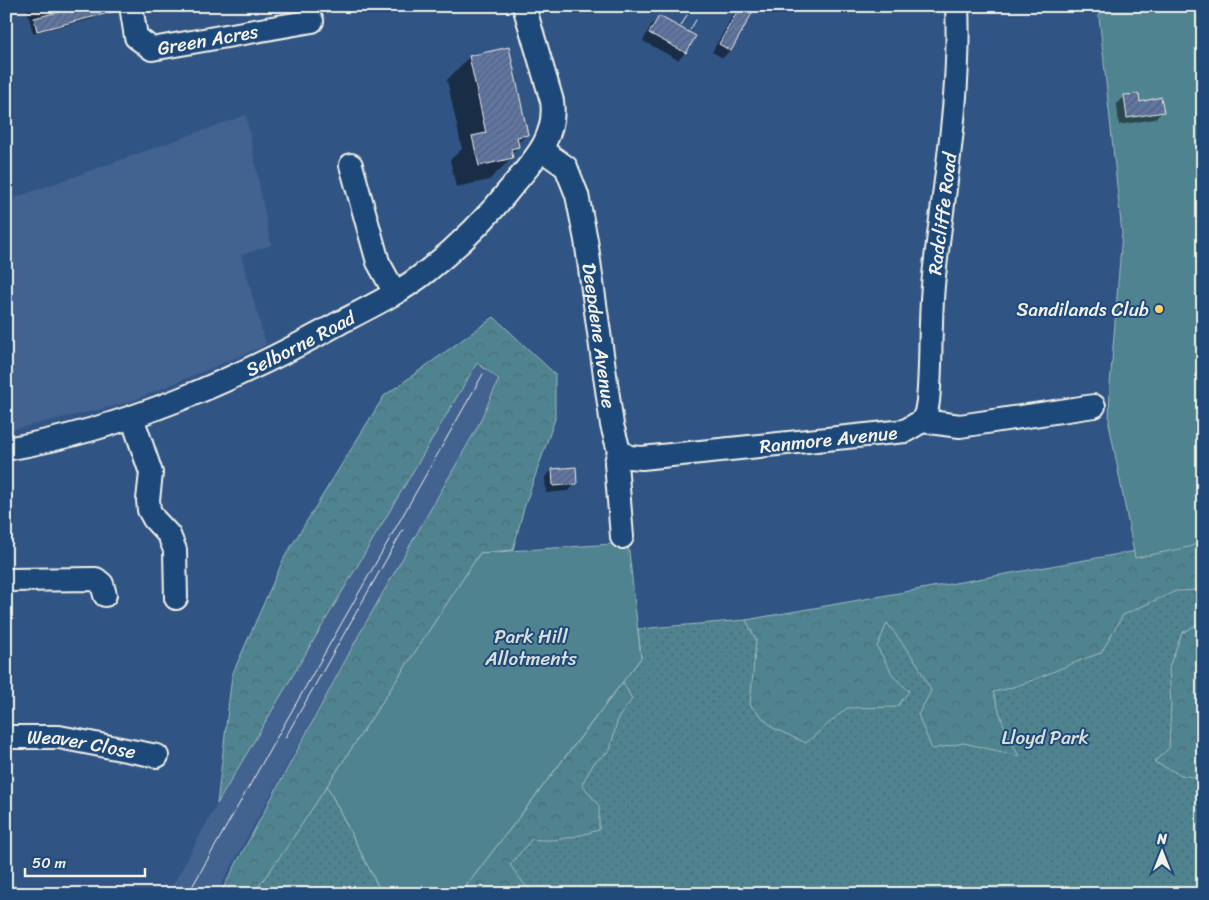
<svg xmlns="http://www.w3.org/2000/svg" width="1209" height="900" font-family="Sriracha,sans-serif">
<defs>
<pattern id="grass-dots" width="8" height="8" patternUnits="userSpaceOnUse" patternTransform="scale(1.25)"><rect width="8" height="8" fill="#4f8390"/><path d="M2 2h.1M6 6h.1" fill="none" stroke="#4d6b72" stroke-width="1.8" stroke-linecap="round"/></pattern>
<pattern id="forest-crowns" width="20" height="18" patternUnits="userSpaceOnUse" patternTransform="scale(1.25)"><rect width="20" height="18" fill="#4f8390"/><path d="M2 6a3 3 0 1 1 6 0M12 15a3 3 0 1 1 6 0" fill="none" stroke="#4d6b72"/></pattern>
<pattern id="building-hatch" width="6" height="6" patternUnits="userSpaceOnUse" patternTransform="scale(1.25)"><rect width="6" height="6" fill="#6176a2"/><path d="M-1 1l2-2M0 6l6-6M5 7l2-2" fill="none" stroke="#566179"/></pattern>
</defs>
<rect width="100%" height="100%" fill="#305585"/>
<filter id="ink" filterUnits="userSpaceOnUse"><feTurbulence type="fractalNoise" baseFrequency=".02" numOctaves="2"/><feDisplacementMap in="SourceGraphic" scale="10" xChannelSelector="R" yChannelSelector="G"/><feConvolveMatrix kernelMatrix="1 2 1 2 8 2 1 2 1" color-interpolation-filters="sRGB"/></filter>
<g filter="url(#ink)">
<!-- built -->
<g fill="#436290">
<polygon points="246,115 271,245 241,255 266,345 127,403 6,431 6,201"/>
<polygon points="477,362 499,379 477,428 360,633 216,894 168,894 217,804"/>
</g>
<!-- grass -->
<g fill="url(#grass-dots)" stroke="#a2babc">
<polygon points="1203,541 1203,894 460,894 641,658 638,629 746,620 807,626"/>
<polygon points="327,786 382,894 253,894"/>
</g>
<!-- forest -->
<g fill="url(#forest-crowns)" stroke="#a2babc">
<polygon points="494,317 555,374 555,419 524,508 513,550 480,553 287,847 253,894 220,894 360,633 477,428 499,379 477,363 217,804 232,675 284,558 384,396"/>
<path d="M1203 535V590L1176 591 1123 615 1101 653C1065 664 1031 685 993 692L1006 732 1019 756 964 743 932 749 918 715 931 691 917 663 887 623 877 647 894 677 909 691 897 707 847 708 806 743 773 728 750 705 756 640 746 620 1187 542Z"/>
<polygon points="1203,621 1203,779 1181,775 1154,762 1169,748 1171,705 1169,667 1182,633"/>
<path d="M623 682 632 699 618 718 610 750 594 763 582 784 599 806V830C577 836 555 843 532 839L510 865 524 884 535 894H460Z"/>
</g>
<!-- garden -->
<g fill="#4f8390" stroke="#a2babc">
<polygon points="1098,6 1203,6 1203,541 1189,547 1135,558 1109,423 1110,386 1122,233"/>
<polygon points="628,543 641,658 460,894 382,894 327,786 480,553"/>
</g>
<!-- shadow -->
<g fill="#0007">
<polygon points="26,6 93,6 96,15 92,19 33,33"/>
<polygon points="738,6 755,6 730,50 723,58 712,52"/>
<polygon points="659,17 685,53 678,60 643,41 651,25"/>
<polygon points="508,49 527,134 517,144 518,147 511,154 512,158 489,180 456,187 450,160 462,149 447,80 469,57"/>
<polygon points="1125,96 1139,103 1163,111 1155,119 1119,125 1117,104"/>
<polygon points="552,470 576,484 568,491 546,493 545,477"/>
</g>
<!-- building -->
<g fill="url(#building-hatch)" stroke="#f4f1e8">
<polygon points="83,6 115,6 116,11 37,31 34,18"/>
<polygon points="740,6 756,6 731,51 719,44"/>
<polygon points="659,16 696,36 686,53 649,33"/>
<polygon points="509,47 528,135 517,137 519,147 511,149 513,158 479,166 472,136 486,133 469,56"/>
<polygon points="1139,94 1140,102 1161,97 1164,112 1127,118 1124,95"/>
<polygon points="576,467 577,484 553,486 552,469"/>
</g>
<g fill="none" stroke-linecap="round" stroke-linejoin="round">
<!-- minor casing -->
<g stroke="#f4f1e8" stroke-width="26">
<g id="minor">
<path id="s1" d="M131 6 136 37 152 49 312 21"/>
<path id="s2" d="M542 150 566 167 577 195 586 240 612 425 619 451 616 463 622 537"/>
<polyline points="351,165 378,262 395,293"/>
<polyline points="132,417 151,473 148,500 149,510 154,519 169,535 175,550 176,598"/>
<path id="s3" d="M922 421 926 413 928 401C932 360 929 317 934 276 944 186 961 97 957 6"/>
<path id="s4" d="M6 449C125 429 236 380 341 322 370 307 401 292 426 272 459 246 488 217 514 184 535 159 557 136 552 101L524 6"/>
<path id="s5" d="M619 451 629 457 642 458 905 431 922 421 960 426 1094 406"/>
<polyline points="6,580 96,579 102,584 105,595"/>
<path id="s6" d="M6 737H59L157 756"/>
</g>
</g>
<!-- minor -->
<use href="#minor" stroke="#1f4a7a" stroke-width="22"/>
<!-- tram -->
<g stroke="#f4f1e8" stroke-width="1">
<polyline points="681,26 687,15"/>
<polyline points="690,30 696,20"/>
<polyline points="285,738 403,530"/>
<polyline points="188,894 483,374"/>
</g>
</g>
</g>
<!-- markers -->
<circle fill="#ffd166" stroke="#1f4a7a" stroke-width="2" cx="1159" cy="309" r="5"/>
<g text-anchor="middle" stroke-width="4" stroke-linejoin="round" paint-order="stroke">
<!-- street labels -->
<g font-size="19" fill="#f4f1e8" stroke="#1f4a7a">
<text dy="7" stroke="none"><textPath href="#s1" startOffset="108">Green Acres</textPath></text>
<text dy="7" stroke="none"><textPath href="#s3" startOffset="209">Radcliffe Road</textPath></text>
<text dy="7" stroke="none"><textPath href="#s2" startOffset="202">Deepdene Avenue</textPath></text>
<text dy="7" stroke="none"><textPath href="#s4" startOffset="314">Selborne Road</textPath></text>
<text dy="7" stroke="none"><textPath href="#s5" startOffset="212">Ranmore Avenue</textPath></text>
<text dy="7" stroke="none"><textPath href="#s6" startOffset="76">Weaver Close</textPath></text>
</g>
<!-- poi labels -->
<g font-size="19" fill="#f4f1e8" stroke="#1f4a7a" text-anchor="end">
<text x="1149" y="316">Sandilands Club</text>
</g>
<!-- park labels -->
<g font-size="19" fill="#dbe0db" stroke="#1f4a7a">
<text x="531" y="643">Park Hill<tspan x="531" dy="22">Allotments</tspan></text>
<text x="1045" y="744">Lloyd Park</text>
</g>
</g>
<!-- margin -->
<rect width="1209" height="900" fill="none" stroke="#1f4a7a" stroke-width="25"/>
<rect x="12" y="12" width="1184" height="875" fill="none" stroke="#f4f1e8" stroke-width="2" filter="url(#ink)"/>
<!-- north arrow -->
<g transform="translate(1162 852)" stroke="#1f4a7a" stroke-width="4" paint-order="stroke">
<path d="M0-4L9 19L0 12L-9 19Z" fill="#f4f1e8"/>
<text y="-8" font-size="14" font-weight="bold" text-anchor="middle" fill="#f4f1e8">N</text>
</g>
<!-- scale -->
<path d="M25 868v8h120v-8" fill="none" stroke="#f4f1e8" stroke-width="2.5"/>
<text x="32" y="868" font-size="15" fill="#f4f1e8" stroke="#1f4a7a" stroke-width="4" paint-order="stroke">50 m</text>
</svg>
